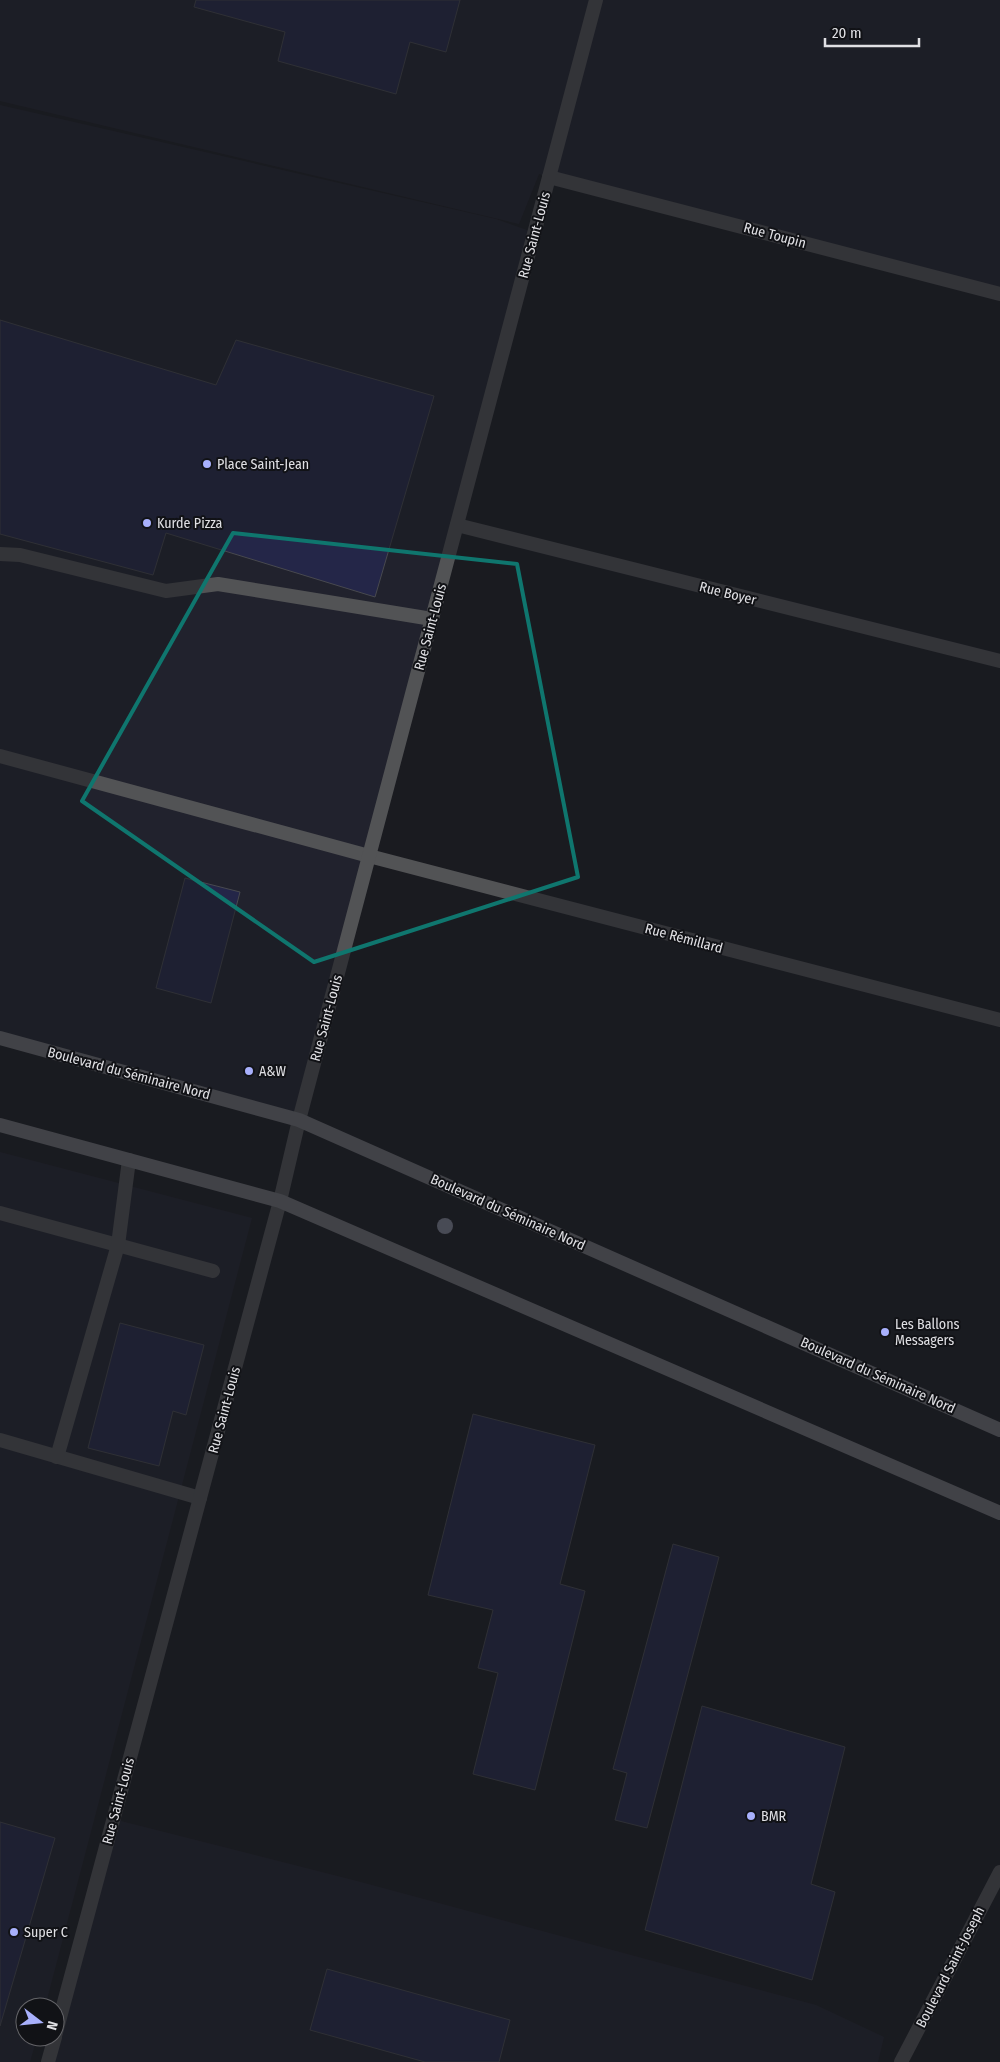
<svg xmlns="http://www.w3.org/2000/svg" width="1000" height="2062" font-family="'Fira Sans Condensed',sans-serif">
<rect width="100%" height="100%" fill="#1a1b20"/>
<!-- built -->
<g fill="#21222d">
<polygon points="0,0 1000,0 1000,294 539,174 519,224 0,101"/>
<polygon points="0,105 496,219 535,233 299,1120 0,1039"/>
<polygon points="0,1152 252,1218 45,2007 25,2007 25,2037 37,2037 30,2062 0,2062"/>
<polygon points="113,1819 357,1881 816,2005 884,2037 878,2062 48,2062"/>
</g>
<!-- building -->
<g fill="#242648" stroke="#48494f">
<polygon points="196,0 460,0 446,52 410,42 396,94 278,61 285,32 194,7"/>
<polygon points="0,320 216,385 236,340 434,396 375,597 166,533 153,575 0,534"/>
<polygon points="185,878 240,892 211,1003 156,988"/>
<polygon points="120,1323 204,1345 186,1415 173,1411 159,1466 88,1448"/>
<polygon points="473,1414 595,1445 560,1584 585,1591 535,1790 473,1774 498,1673 478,1668 493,1610 428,1595"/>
<polygon points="673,1544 719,1557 647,1828 615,1820 627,1773 613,1769"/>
<polygon points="702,1706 845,1747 811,1884 835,1892 812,1980 645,1930"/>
<polygon points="0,1822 55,1838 0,2026"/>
<polygon points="327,1969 510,2020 499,2062 425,2062 310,2030"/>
</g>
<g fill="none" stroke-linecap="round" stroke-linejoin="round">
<!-- service -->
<g stroke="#525355" stroke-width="14">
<polyline points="0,554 20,555 166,591 218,584 432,619"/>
<polyline points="0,756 369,856"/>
<polyline points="0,1213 213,1271"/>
<polyline points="0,1440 200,1498"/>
<polyline points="57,1457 118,1245 129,1160"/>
</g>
<!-- minor -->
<g stroke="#525355" stroke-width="14">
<polyline points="549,177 1000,294"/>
<polyline points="457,525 1000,661"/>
<polyline points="369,856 1000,1020"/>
<polyline points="55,2036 280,1201 299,1120 596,0"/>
<polyline points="48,2062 55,2037"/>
<polyline points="901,2062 1000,1872"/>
</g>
<!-- secondary -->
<g stroke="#717276" stroke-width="14">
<polyline points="0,1038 299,1120 1000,1430"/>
<polyline points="0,1125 280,1201 1000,1513"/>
</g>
</g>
<!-- trees -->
<circle fill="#828595" cx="445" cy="1226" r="8"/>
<!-- marked area -->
<path d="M0 0H1000V2062H0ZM233 533 517 564 578 877 314 962 82 801Z" fill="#1a1b20" fill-opacity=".55" fill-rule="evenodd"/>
<path fill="none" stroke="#0f766e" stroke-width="4" stroke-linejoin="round" d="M233 533 517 564 578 877 314 962 82 801Z"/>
<!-- markers -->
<g fill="#a8b0fc" stroke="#111216" stroke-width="2">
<circle cx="207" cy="464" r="5"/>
<circle cx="147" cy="523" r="5"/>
<circle cx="249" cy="1071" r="5"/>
<circle cx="885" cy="1332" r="5"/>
<circle cx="751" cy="1816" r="5"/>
<circle cx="14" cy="1932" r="5"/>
</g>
<g text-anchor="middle" stroke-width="4" stroke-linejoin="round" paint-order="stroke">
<!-- street labels -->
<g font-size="14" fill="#e0e0e4" stroke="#111216">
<text transform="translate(534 235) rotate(-75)" y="5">Rue Saint-Louis</text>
<text transform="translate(775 235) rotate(15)" y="5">Rue Toupin</text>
<text transform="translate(728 593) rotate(14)" y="5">Rue Boyer</text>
<text transform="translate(430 627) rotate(-75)" y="5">Rue Saint-Louis</text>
<text transform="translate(684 938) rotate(15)" y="5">Rue Rémillard</text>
<text transform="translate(326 1018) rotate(-75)" y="5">Rue Saint-Louis</text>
<text transform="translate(129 1073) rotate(15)" y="5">Boulevard du Séminaire Nord</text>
<text transform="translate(508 1212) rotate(24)" y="5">Boulevard du Séminaire Nord</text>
<text transform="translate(878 1375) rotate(24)" y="5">Boulevard du Séminaire Nord</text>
<text transform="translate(224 1410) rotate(-75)" y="5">Rue Saint-Louis</text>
<text transform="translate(118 1801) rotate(-75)" y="5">Rue Saint-Louis</text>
<text transform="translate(950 1967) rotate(-63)" y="5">Boulevard Saint-Joseph</text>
</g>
<!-- poi labels -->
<g font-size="14" fill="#e0e0e4" stroke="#111216" text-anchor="start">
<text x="217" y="469">Place Saint-Jean</text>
<text x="157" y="528">Kurde Pizza</text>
<text x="259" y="1076">A&amp;W</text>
<text x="895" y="1329">Les Ballons<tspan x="895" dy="16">Messagers</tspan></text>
<text x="761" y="1821">BMR</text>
<text x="24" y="1937">Super C</text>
</g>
</g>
<!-- north arrow -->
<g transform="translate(40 2022) rotate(106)"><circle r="24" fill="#111216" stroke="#646468"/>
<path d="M0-4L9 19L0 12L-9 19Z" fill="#a8b0fc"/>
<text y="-8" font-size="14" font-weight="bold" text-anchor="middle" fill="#e0e0e4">N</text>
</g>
<!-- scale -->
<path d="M825 38v8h94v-8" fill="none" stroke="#e0e0e4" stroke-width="2.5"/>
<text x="832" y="38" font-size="15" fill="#e0e0e4" stroke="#111216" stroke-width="4" paint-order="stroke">20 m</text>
</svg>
